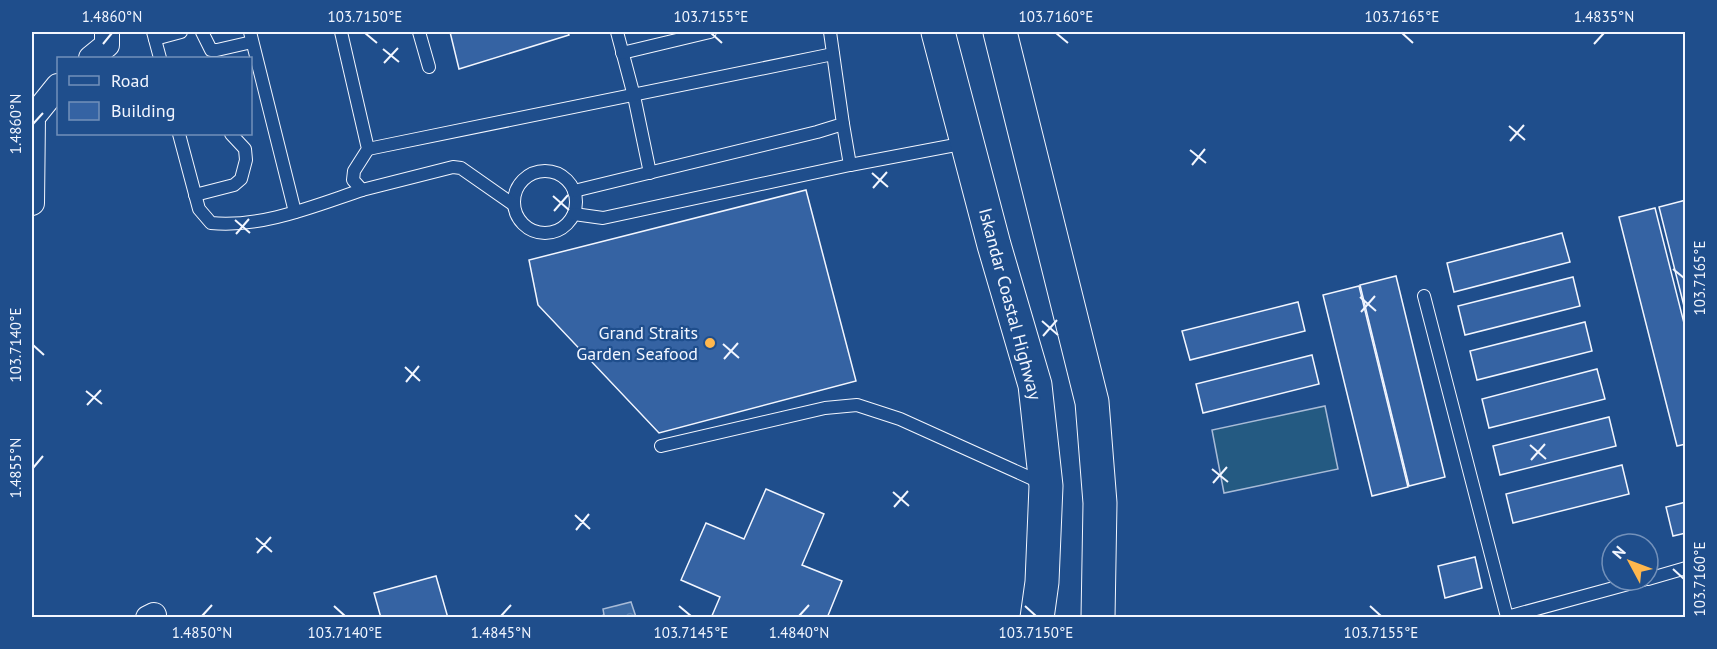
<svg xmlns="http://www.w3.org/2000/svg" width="1717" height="649" font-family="'PT Sans',sans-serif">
<defs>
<pattern id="water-ripples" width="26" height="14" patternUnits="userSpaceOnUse" patternTransform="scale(1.5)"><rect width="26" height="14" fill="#3b69a3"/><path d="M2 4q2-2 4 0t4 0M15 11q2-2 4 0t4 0" fill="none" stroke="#587fb1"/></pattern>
</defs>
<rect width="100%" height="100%" fill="#1f4e8c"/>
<!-- pitch -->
<polygon fill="#245a82" stroke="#a8bbd7" stroke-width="1.5" points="1325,406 1338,469 1224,493 1212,430"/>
<!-- water -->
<polygon fill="url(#water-ripples)" stroke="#a8bbd7" stroke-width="1.5" points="631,602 636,617 598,617 604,615 603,609"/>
<!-- building -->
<g fill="#3563a3" stroke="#f2f6ff" stroke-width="1.5">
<polygon points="450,32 568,32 569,35 459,69"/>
<polygon points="806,190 856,381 659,433 538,305 529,260"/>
<polygon points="1686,200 1686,314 1659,207"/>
<polygon points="1655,208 1686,331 1686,444 1677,446 1619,217"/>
<polygon points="1562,233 1570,262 1454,292 1447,263"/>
<polygon points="1396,276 1445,477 1409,486 1360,285"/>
<polygon points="1573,277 1580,306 1465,335 1458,306"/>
<polygon points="1359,286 1408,487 1372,496 1323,295"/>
<polygon points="1298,302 1305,331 1190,360 1182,331"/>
<polygon points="1585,322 1592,351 1477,380 1470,351"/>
<polygon points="1312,355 1319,384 1203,413 1196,384"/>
<polygon points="1597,369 1605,399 1489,428 1482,399"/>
<polygon points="1609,417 1616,446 1500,475 1493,446"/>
<polygon points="1622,465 1629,494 1513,523 1506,494"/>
<polygon points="766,489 824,514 802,565 842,581 827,618 711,618 720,597 681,580 706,523 744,539"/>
<polygon points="1686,502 1686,533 1673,536 1666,507"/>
<polygon points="1475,557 1482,588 1445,598 1438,566"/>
<polygon points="436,576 448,618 381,618 374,593"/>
</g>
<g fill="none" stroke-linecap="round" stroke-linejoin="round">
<!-- lane casing -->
<g stroke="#f2f6ff" stroke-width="14">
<g id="lane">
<polyline points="153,32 160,58"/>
<polyline points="202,32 211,50 217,50 252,42"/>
<polyline points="250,32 295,212"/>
<polyline points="419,32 429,67"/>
<polyline points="617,32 634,96 650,173"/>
<polyline points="155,39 181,32"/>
<polyline points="622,53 710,32"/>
<polyline points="843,124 850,165"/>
<path d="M179 134 199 209 211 223C262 228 314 206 362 190L353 180 354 171 368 149 341 32"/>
<polyline points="368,149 833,54"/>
<circle cx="545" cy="202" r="31"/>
<polyline points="362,190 453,167 461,168 514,205"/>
<polyline points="574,191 817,132 843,124 830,32"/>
<polyline points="195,195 234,185 241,179 246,160 245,149 231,134"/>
<polyline points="574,214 603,218 850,165 966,143"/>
<polyline points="1424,296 1507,617 1643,580"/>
<polyline points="661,446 825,408 857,405 900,419 1044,484"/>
<polyline points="1648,579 1686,568"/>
</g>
</g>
<!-- street casing -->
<g stroke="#f2f6ff" stroke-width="26">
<g id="street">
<polyline points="91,58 107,45 107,32"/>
<polyline points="32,203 33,117 58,86"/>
<polyline points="148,618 154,615"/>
</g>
</g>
<!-- highway casing -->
<g stroke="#f2f6ff" stroke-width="35">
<g id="highway">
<polyline points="938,32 994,245 1035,385 1046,486 1042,582 1037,618"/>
<polyline points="1000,32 1092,402 1100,503 1098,618"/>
</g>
</g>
<!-- lane -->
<use href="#lane" stroke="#1f4e8c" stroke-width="12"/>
<!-- street -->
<use href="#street" stroke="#1f4e8c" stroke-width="24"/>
<!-- highway -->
<use href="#highway" stroke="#1f4e8c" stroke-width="33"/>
</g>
<!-- ticks -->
<path fill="none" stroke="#f2f6ff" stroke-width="2" d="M365 33 377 43M711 33 722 43M1056 33 1068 43M1402 33 1413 43M103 44 112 33M1594 44 1604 33M383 49 399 62M384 63 398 48M33 124 43 113M1509 126 1525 140M1510 141 1524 125M1190 150 1206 163M1192 165 1205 149M872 173 888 187M873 188 887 172M553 196 569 210M554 211 568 195M235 220 250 233M236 234 249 219M1673 269 1684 278M1360 297 1376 311M1361 312 1375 296M1042 321 1058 335M1043 336 1057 320M723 344 739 358M33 345 44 355M724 359 738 343M405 367 420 381M406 382 419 366M86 391 102 404M87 405 101 390M1530 445 1546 459M1531 460 1545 444M33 468 43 456M1212 469 1228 482M1213 483 1227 467M893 492 909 506M894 507 908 491M575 515 590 529M576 530 589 514M256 538 272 552M257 553 271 537M1673 569 1684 579M334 606 345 616M679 606 691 616M1025 606 1036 616M1370 606 1381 616M202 616 212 605M501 616 511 605M799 616 809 605"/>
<!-- markers -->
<circle fill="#ffb74d" stroke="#1f4e8c" stroke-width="2" cx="710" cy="343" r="6"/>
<g text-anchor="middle" stroke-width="4.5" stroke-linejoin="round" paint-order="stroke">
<!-- street labels -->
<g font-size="18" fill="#f2f6ff" stroke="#1f4e8c">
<text transform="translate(1010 304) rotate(75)" y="6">Iskandar Coastal Highway</text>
</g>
<!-- poi labels -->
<g font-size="18" fill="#f2f6ff" stroke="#1f4e8c" text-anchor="end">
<text x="698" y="339">Grand Straits<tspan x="698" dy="21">Garden Seafood</tspan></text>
</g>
</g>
<!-- border -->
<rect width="1717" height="649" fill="none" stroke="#1f4e8c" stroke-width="66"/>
<!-- legend -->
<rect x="57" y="57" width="195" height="78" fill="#1f4e8c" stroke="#7391ba" stroke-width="1.5"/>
<rect x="69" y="76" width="30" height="9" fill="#1f4e8c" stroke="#7391ba" stroke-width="1.5"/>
<text x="111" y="87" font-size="18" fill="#f2f6ff">Road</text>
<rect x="69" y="102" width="30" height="18" fill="#3563a3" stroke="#7391ba" stroke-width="1.5"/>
<text x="111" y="117" font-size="18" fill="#f2f6ff">Building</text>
<!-- north arrow -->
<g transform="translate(1630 562) rotate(311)"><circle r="28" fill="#1f4e8c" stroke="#7391ba" stroke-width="1.5"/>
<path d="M0-4.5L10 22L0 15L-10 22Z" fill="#ffb74d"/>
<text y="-9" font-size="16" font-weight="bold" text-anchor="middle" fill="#f2f6ff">N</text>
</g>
<rect x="33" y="33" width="1651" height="583" fill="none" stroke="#f2f6ff" stroke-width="2"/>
<g font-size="15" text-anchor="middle" fill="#f2f6ff">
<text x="112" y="22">1.4860°N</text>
<text x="365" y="22">103.7150°E</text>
<text x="711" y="22">103.7155°E</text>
<text x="1056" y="22">103.7160°E</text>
<text x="1402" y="22">103.7165°E</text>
<text x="1604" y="22">1.4835°N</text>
<text transform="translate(16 124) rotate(-90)" y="5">1.4860°N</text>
<text transform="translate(1700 278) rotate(-90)" y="5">103.7165°E</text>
<text transform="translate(16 345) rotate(-90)" y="5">103.7140°E</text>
<text transform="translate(16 468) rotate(-90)" y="5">1.4855°N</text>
<text transform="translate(1700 579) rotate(-90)" y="5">103.7160°E</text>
<text x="202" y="638">1.4850°N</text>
<text x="345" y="638">103.7140°E</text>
<text x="501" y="638">1.4845°N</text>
<text x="691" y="638">103.7145°E</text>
<text x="799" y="638">1.4840°N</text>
<text x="1036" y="638">103.7150°E</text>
<text x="1381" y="638">103.7155°E</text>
</g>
</svg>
